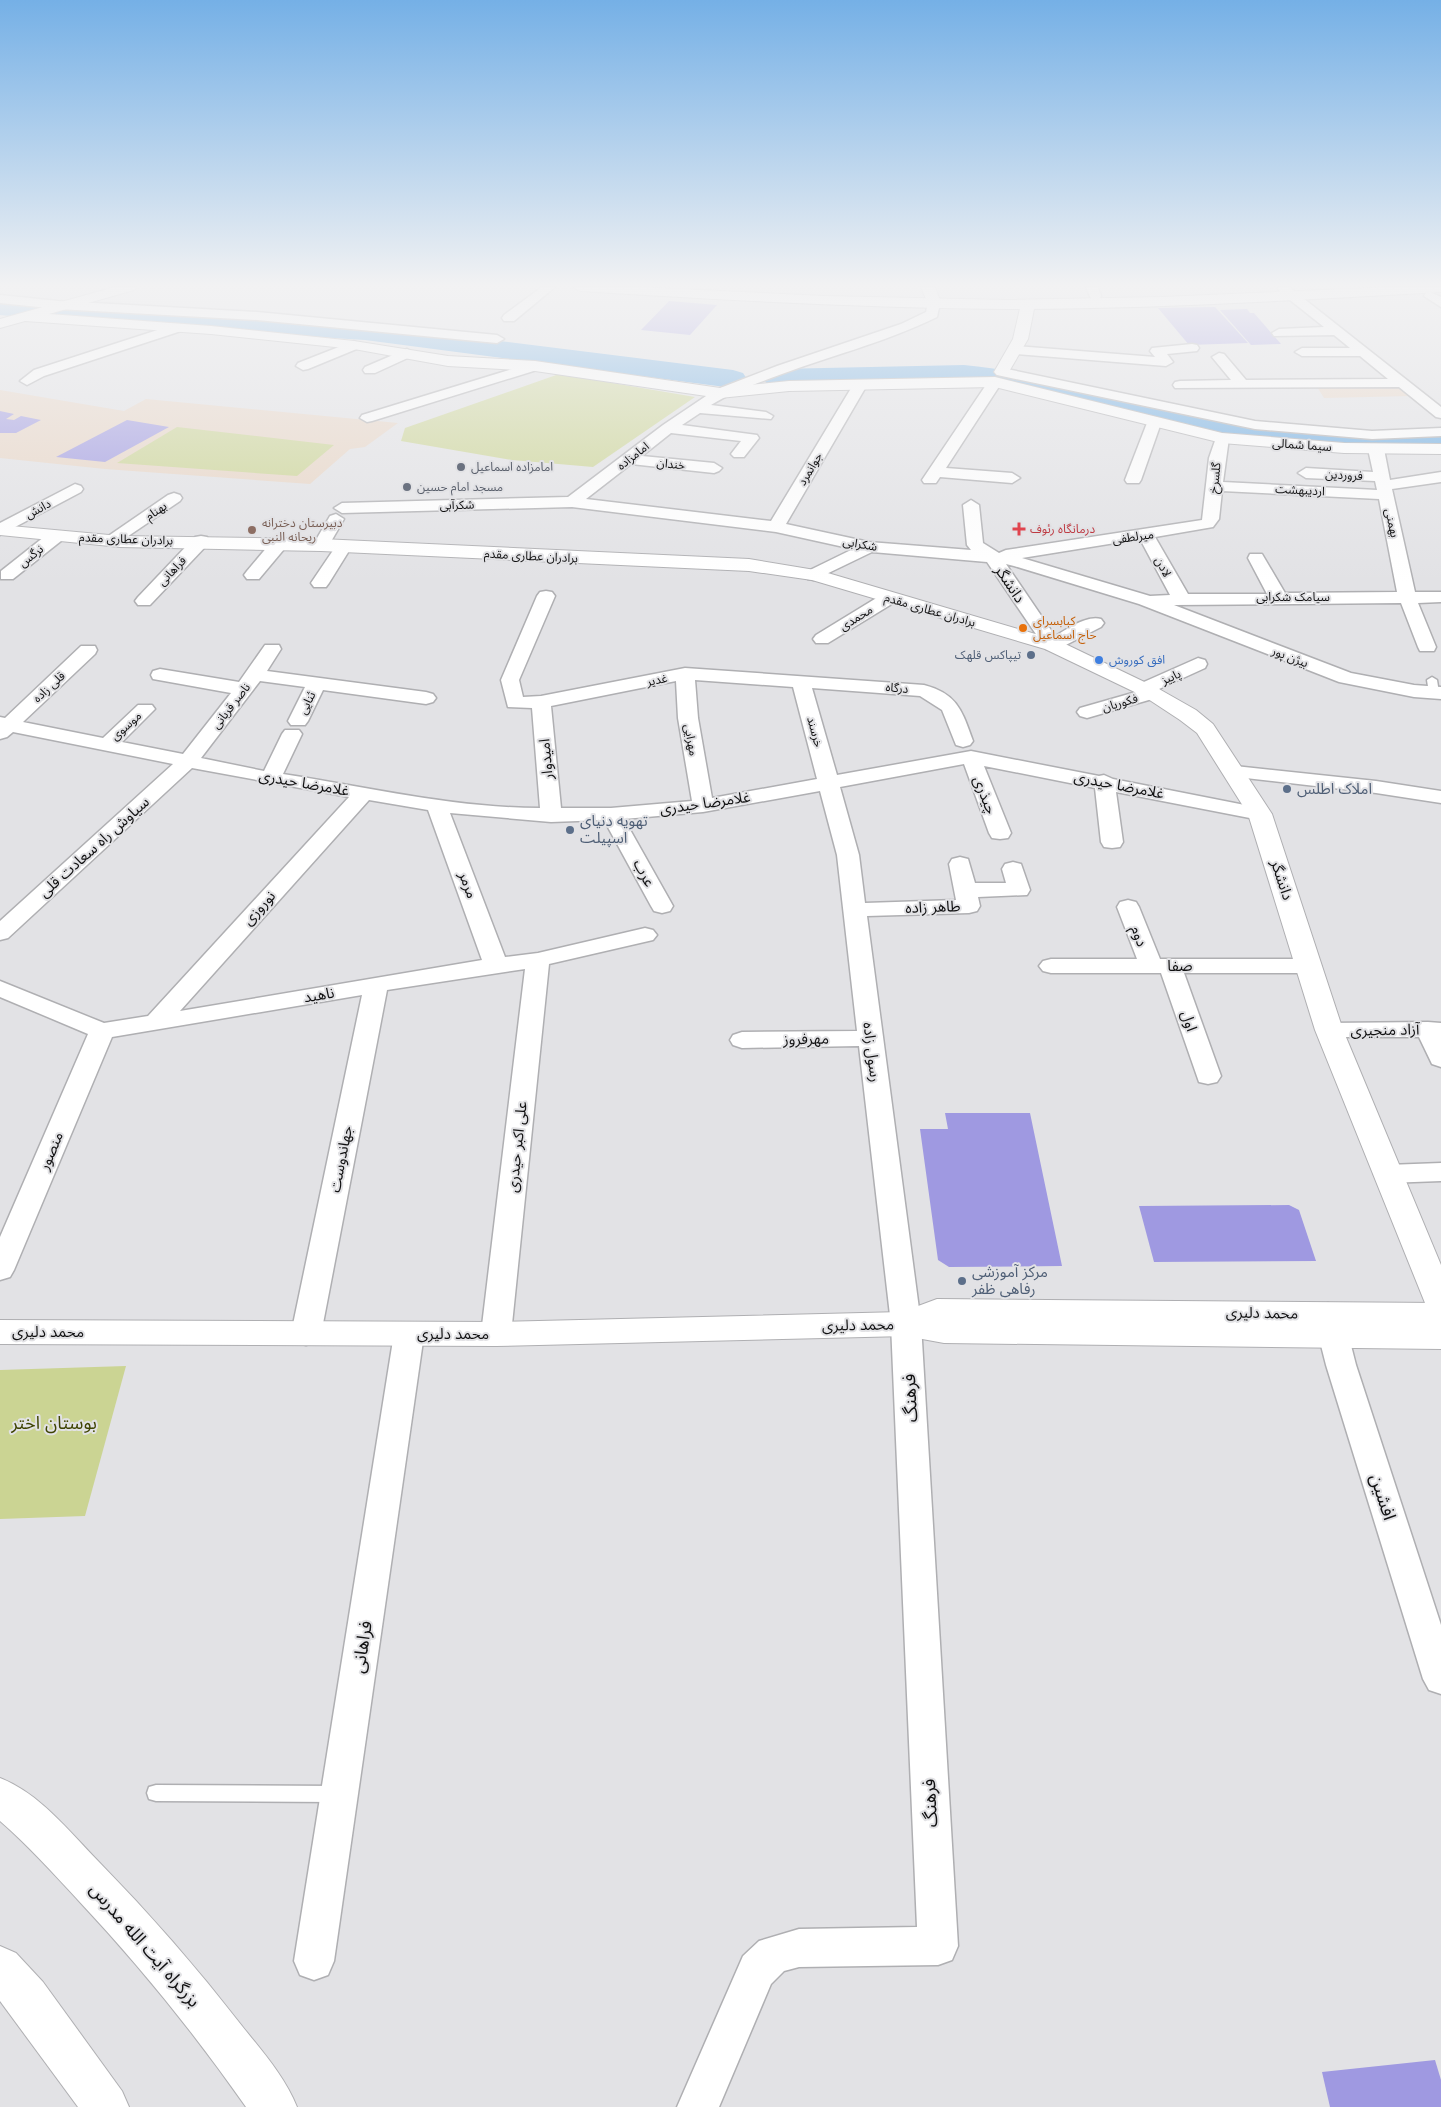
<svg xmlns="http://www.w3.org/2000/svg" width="1441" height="2107" font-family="Arial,'Noto Sans Arabic',sans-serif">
<rect width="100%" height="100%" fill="#e2e2e5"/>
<!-- education -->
<g fill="#e8d5c5">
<polygon points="1316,385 1398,385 1412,396 1324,398"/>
<polygon points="0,390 124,411 146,399 398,423 365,447 350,449 310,484 105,469 0,458"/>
</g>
<!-- green -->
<g fill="#cbd493">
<polygon points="559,374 695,397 593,467 512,460 401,441 405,428"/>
<polygon points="177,427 334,445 297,476 117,463"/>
<polygon points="126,1366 85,1516 0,1519 0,1370"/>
</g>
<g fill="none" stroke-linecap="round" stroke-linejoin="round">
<!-- river -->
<g fill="#6aabe2" fill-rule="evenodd">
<polygon points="0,299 72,306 365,324 733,370 743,373 747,379 743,385 733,388 365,340 72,322 0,315"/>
<path d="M964 365C1057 374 1145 403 1236 420 1304 432 1373 433 1441 432V450L1363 452 1237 438 1096 405 996 386 964 383 777 387 767 384 763 378 767 372 777 369Z"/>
</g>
</g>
<!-- building -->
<g fill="#9f99e1">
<polygon points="669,301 717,305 690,335 641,330"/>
<polygon points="1215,307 1248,343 1189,345 1158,308"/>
<polygon points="1247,309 1250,313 1254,313 1281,344 1251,345 1220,310"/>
<polygon points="0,411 14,414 6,419 14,420 21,416 41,420 16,433 0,433"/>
<polygon points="127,420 169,427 105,462 56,457"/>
<polygon points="945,1113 1030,1113 1062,1266 949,1267 938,1260 920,1129 948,1129"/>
<polygon points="1289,1205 1299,1210 1316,1261 1154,1262 1139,1206"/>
<polygon points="1435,2060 1441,2080 1441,2107 1330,2107 1322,2072"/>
</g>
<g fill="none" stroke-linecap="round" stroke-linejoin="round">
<!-- service casing -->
<g stroke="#afafb2" stroke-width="3">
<g id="service">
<polygon points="1432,677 1437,680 1439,693 1434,696 1429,693 1427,680"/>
<polygon points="156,1785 336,1786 343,1788 345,1794 343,1800 336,1802 156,1801 149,1799 147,1793 149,1787"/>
</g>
</g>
<!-- minor casing -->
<g stroke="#afafb2" stroke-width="3">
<g id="minor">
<polygon points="542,287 555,287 514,321 504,321 502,318 504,315"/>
<polygon points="1086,287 1098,287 1101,296 1099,299 1091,299"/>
<polygon points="1279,287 1289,287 1441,407 1441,418 1436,417 1399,387 1175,388 1173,385 1175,382 1180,381 1231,380 1212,357 1219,353 1224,354 1246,380 1388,379 1360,356 1302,356 1295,352 1302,348 1350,348 1334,335 1274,336 1272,333 1279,329 1324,327 1280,292 1278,289"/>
<polygon points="1430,292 1441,297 1441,307 1424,296 1426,293"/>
<polygon points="0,295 58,301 257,312 497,335 504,339 497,343 257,320 58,309 0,303"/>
<path d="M934 299 940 303 937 317C884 343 826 357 771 378 750 386 730 393 711 405L766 412 773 416 771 419 700 413 682 425 757 435 759 438 744 457H734L731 454 741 441 671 433 642 456 714 463 722 468 719 471 714 473 631 464 586 499 771 521 853 385 860 381 867 385 786 524 869 542 971 550 967 545 963 505 971 500 979 505 983 543 999 553 1006 550 1202 520 1209 458 1217 435H1227L1229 438 1223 482 1377 490 1375 481 1306 478 1298 473 1306 468 1373 472 1368 449 1376 444 1384 449 1390 480 1441 472V482L1392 489 1415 592H1441V602L1418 603 1436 647 1434 651H1420L1418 647 1401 603 1174 605 1351 673 1414 685 1441 687V699L1414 697 1339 682 1139 604 1014 566 1006 564 1055 636C1068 629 1086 615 1101 619L1104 623 1101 627 1058 649H1046L987 562 872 552 814 580 808 579 805 575 808 571 853 549 776 532 572 507 342 513 334 508 342 503 568 497 663 425 715 390 777 366 901 324 926 312 928 303ZM1222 491 1379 499 1397 592 1285 593 1262 554H1250L1248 558 1267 594H1188L1155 537 1213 527 1219 519ZM1140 539 1170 595 1150 596 1022 558Z"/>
<polygon points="176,324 181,325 183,328 181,331 44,376 27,385 20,381 34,370"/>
<polygon points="354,341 361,345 359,348 308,369 303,370 296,366 298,363"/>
<polygon points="1192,344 1197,345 1199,348 1197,351 1167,354 1173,362 1166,366 1016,354 1009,350 1016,346 1155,357 1150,351 1152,348"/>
<polygon points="407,349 414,353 412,356 375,373 365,373 363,370 365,367"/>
<polygon points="535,362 540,363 542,366 540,369 372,421 367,422 360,418 362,415"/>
<polygon points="1002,368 1255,421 1372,431 1441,428 1441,436 1372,439 1255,429 997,375 995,372"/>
<polygon points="995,378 1002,382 946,468 1012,473 1020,478 1012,483 940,477 936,483 924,483 922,480 990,379"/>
<polygon points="1154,419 1161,423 1141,480 1139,483 1127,483 1125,480 1147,423"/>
<polygon points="75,484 81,486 83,489 81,492 0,535 0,523"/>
<polygon points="174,493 180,495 182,498 180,501 118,543 106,543 104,539 168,495"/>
<polygon points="336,514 344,519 329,545 327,549 315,549 313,545 330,516"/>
<polygon points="55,532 61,533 63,537 61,541 13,579 1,579 1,571 49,533"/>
<polygon points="201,536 207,537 209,541 207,545 150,605 138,605 135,601 138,597 195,537"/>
<polygon points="279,539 285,540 287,544 285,548 259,579 247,579 244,575 247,571 273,540"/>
<polygon points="344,541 350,542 352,546 329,583 326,587 314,587 311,583 336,546 338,542"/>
<path d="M546 591 552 592 555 596 519 680 523 697 541 696 685 668 924 685C958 694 962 711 973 741L970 745 963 747 956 745 942 710 920 696 812 688 837 775 971 751 1099 776 1104 775 1113 779 1260 808 1267 810 1271 814 1267 818 1260 820 1116 792 1123 842 1120 847 1112 848 1104 847 1101 842 1095 788 984 766 1011 833 1008 838 1000 839 992 838 989 833 964 764 840 787 859 855 865 903 956 900 949 864 952 859 960 857 968 859 975 883H1006L1002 869 1005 864 1013 862 1021 864 1030 890 1027 895 978 897 980 906 977 911 969 913 867 916 921 1324 958 1946 952 1960 938 1965 799 1967 784 1971 771 1984 719 2107H677L743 1956 759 1941 799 1929 917 1927 891 1324 859 1046 742 1048 733 1045 730 1040 733 1035 742 1032 857 1031 837 855 820 791 703 812 624 819 673 906 670 911 662 913 654 911 651 906 604 820 551 822 450 813 505 957 538 953 645 928 653 930 657 935 653 940 549 964 511 1334 506 1342 496 1345 486 1342 481 1334 525 969 387 990 321 1334 316 1342 306 1345 296 1342 291 1334 362 995 112 1037 14 1270 10 1277 0 1280V1237L88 1034 0 997V981L104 1023 148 1016 349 797 192 768 8 938 0 940V921L173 764 13 732 7 737 0 739V717L5 718 81 646H95L97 650 95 654 23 722 103 738 138 705H152L155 709 122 742 183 754 231 693 153 679 151 675 153 671 160 669 239 682 265 645H279L281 649 267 671 426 692 433 694 436 698 433 702 426 704 323 690 308 721 305 725H291L288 721 305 687 260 681 201 758 264 771 282 734 285 730H299L302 734 283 774C368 787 454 808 540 808L532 708 508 707 501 680 537 596 540 592ZM695 680 793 687 817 779 712 798 698 718ZM676 681 678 718 692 801 611 808H561L551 706ZM369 800 428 810 482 960 180 1011Z"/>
<polygon points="889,593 895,594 898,598 895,602 828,643 816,643 813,639 816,635 883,594"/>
<polygon points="1198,658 1205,660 1207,664 1205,668 1159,689 1162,693 1159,697 1087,718 1080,716 1077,712 1080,708 1136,692 1134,689 1137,685"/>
<polygon points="1235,766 1376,781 1441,791 1441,803 1376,793 1228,776 1225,772 1228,768"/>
<polygon points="1128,900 1136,902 1139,907 1160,959 1309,959 1317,961 1321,966 1317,971 1309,973 1184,973 1221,1076 1217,1082 1208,1084 1199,1082 1161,973 1051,973 1043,971 1039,966 1043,961 1051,959 1137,959 1117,907 1120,902"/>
<polygon points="1428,1022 1441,1023 1441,1067 1432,1064 1419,1037 1329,1037 1320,1035 1317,1030 1320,1025 1329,1023"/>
<polygon points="1441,1163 1441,1181 1387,1183 1377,1180 1374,1174 1377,1168 1387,1165"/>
<polygon points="1328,1303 1338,1307 1343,1314 1356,1365 1441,1625 1441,1694 1429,1690 1423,1679 1326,1365 1313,1314 1318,1307"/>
<polygon points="409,1323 419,1326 424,1334 334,1961 328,1975 314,1980 300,1975 294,1961 394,1334 399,1326"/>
</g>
</g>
<!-- tertiary casing -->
<g stroke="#afafb2" stroke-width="2">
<g id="tertiary">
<polygon points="115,287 136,287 134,290 49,314 211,326 354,341 448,356 535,361 720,388 789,381 995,377 1222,433 1344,443 1441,444 1441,454 1344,453 1222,443 995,387 789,391 720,398 535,371 448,366 354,349 211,334 25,321 0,328 0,319"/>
<polygon points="1028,300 1035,304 1028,339 1007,375 997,375 994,372 1013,339 1021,304"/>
<polygon points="0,525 120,536 321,539 749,559 821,571 1059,641 1159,689 1196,710 1213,724 1272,814 1343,1030 1441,1265 1441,1314 1430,1311 1425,1303 1315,1030 1248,814 1197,733 1180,720 1145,697 1045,649 812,580 749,571 321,551 120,547 0,535"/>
</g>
</g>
<!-- secondary casing -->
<g stroke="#afafb2" stroke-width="2">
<g id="secondary">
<polygon points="921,287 935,287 941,303 939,306 929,306"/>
<polygon points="937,1299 1441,1303 1441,1349 944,1343 906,1336 496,1346 0,1344 0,1320 496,1322 902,1312"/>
</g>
</g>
<!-- primary casing -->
<g stroke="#afafb2" stroke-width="2">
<path id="primary" d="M573 287H637L824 296 1008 300 1162 297 1393 287H1441V292C1297 300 1153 309 1008 309 865 308 723 300 580 291Z"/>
</g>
<!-- trunk casing -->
<g stroke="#afafb2" stroke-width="2">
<g id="trunk">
<path d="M0 1778C39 1793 69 1831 98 1861 149 1913 197 1968 242 2026 262 2051 285 2077 297 2107H246C195 2034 139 1965 78 1900 53 1873 28 1845 0 1821Z"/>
<polygon points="0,1946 16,1953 43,1982 122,2091 129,2107 78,2107 0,2001"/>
</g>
</g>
<!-- service -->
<use href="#service" fill="#fff" fill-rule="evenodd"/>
<!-- minor -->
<use href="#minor" fill="#fff" fill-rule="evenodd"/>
<!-- tertiary -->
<use href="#tertiary" fill="#fff" fill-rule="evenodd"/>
<!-- secondary -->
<use href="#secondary" fill="#fff" fill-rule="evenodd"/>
<!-- primary -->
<use href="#primary" fill="#fff" fill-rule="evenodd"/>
<!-- trunk -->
<use href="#trunk" fill="#fff" fill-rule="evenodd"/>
</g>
<!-- sky -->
<linearGradient id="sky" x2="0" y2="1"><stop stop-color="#75b0e6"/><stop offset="0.49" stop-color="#f2f2f3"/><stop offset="1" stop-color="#f2f2f3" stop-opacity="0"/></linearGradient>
<rect width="1441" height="582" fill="url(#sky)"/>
<!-- markers -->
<g fill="#6b7280" stroke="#e2e2e5" stroke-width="2">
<circle cx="461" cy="467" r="5"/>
<circle cx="407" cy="487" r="5"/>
</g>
<path fill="#e0444e" stroke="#e2e2e5" stroke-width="2" d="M1016.5 521.5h5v5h5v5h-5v5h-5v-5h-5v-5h5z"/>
<circle fill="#8d6e63" stroke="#e2e2e5" stroke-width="2" cx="252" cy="530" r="5"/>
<circle fill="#e8710a" stroke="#e2e2e5" stroke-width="2" cx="1023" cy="628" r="5"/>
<g fill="#5c6f8a" stroke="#e2e2e5" stroke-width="2">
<circle cx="1031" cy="655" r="5"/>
<circle cx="1287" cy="789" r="5"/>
<circle cx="570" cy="830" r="5"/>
<circle cx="962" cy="1281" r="5"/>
</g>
<circle fill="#3f7fe0" stroke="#e2e2e5" stroke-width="2" cx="1099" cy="660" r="5"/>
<g text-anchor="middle" stroke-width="4" stroke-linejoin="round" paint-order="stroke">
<!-- far-street labels -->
<g font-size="12" fill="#111112" stroke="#e2e2e5">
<text transform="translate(1302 445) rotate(4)" y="4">سیما شمالی</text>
<text transform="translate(633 456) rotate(-38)" y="4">امامزاده</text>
<text transform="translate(671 464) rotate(6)" y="4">خندان</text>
<text transform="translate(810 469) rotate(-59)" y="4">جوانمرد</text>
<text transform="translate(1344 475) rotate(3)" y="4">فروردین</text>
<text transform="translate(1215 478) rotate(-84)" y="4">گلسرخ</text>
<text transform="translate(1300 490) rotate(3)" y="4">اردیبهشت</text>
<text transform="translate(457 505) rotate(-1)" y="4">شکرآبی</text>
<text transform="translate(38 509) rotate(-28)" y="4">دانش</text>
<text transform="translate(156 511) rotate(-34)" y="4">بهنام</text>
<text transform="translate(1392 523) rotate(78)" y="4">بهمنی</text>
<text transform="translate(1133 537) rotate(-8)" y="4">میرلطفی</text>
<text transform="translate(126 539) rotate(2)" y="4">برادران عطاری مقدم</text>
<text transform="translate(860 544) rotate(10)" y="4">شکرابی</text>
<text transform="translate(31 556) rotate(-39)" y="4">نرگس</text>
<text transform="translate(531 556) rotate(3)" y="4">برادران عطاری مقدم</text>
<text transform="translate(1163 567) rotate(61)" y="4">لادن</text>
<text transform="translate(172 571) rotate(-46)" y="4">فراهانی</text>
<text x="1293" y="601">سیامک شکرابی</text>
<text transform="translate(930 610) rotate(16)" y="4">برادران عطاری مقدم</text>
<text transform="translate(856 618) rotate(-32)" y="4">محمدی</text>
<text transform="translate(1290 657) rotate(21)" y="4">بیژن پور</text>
<text transform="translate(1171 677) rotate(-25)" y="4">پاییز</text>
<text transform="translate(657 680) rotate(-11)" y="4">غدیر</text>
<text transform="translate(49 687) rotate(-43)" y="4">قلی زاده</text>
<text transform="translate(897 688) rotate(6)" y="4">درگاه</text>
<text transform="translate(307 703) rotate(-64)" y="4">ثنایی</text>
<text transform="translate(1120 703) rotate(-16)" y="4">فکوریان</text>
<text transform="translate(231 706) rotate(-52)" y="4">ناصر قربانی</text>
<text transform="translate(126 726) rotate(-42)" y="4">موسوی</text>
<text transform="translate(815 732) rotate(75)" y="4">خرسند</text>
<text transform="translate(691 740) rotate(80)" y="4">مهرایی</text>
</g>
<!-- far-worship labels -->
<g font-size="12" fill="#5b616d" stroke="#e2e2e5" text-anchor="start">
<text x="471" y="471">امامزاده اسماعیل</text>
<text x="417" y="491">مسجد امام حسین</text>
</g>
<!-- far-education labels -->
<g font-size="12" fill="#785e54" stroke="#e2e2e5" text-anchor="start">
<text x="262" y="527">دبیرستان دخترانه<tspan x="262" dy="14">ریحانه النبی</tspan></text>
</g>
<!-- far-health labels -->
<g font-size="12" fill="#be3a42" stroke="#e2e2e5" text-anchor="start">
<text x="1030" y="533">درمانگاه رئوف</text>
</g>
<!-- far-food labels -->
<g font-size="12" fill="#c56008" stroke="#e2e2e5" text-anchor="start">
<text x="1033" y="625">کبابسرای<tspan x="1033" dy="14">حاج اسماعیل</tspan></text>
</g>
<!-- far-service labels -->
<g font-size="12" fill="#4e5e75" stroke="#e2e2e5" text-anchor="end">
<text x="1021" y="659">تیپاکس قلهک</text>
</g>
<!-- far-shop labels -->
<g font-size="12" fill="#366cbe" stroke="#e2e2e5" text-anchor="start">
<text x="1109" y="664">افق کوروش</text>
</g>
<!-- street labels -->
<g font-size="15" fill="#111112" stroke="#e2e2e5">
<text transform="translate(1010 584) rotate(56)" y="5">دانشگر</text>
<text transform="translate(546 759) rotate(-95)" y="5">امیدوار</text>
<text transform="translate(304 783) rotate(10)" y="5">غلامرضا حیدری</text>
<text transform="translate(1119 785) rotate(11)" y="5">غلامرضا حیدری</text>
<text transform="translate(985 795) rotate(69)" y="5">چیذری</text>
<text transform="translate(705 803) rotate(-8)" y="5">غلامرضا حیدری</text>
<text transform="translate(94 847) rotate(-42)" y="5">سیاوش راه سعادت قلی</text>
<text transform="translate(644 873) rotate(62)" y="5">عرب</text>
<text transform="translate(1282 880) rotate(72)" y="5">دانشگر</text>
<text transform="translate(468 885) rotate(70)" y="5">مرمر</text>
<text transform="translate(933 907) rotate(-2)" y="5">طاهر زاده</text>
<text transform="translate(259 908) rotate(-48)" y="5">نوروزی</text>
<text transform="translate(1139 936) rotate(69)" y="5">دوم</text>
<text x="1180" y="971">صفا</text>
<text transform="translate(319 995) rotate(-10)" y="5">ناهید</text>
<text transform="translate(1189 1021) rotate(71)" y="5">اول</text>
<text transform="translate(1385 1030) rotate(-1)" y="5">آزاد منجیری</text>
<text transform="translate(806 1039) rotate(-1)" y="5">مهرفروز</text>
<text transform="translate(872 1052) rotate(83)" y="5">رسول زاده</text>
<text transform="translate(517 1147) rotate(-84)" y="5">علی اکبر حیدری</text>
<text transform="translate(51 1151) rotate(-67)" y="5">منصور</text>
<text transform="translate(341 1159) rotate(-79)" y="5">جهاندوست</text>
<text transform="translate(1262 1313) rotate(1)" y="5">محمد دلیری</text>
<text transform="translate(858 1325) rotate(-1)" y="5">محمد دلیری</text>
<text x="48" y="1337">محمد دلیری</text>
<text x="453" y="1339">محمد دلیری</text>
</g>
<!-- service labels -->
<g font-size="15" fill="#4e5e75" stroke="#e2e2e5" text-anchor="start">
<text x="1297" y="794">املاک اطلس</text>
<text x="580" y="826">تهویه دنیای<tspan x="580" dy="17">اسپیلت</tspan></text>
<text x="972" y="1277">مرکز آموزشی<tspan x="972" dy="17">رفاهی ظفر</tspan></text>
</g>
<!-- near-street labels -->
<g font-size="18" fill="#111112" stroke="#e2e2e5">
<text transform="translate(910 1398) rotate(-93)" y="6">فرهنگ</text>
<text transform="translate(1383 1497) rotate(72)" y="6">افشین</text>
<text transform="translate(362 1647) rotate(-81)" y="6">فراهانی</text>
<text transform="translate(930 1803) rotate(-93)" y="6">فرهنگ</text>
<text transform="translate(145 1945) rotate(49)" y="6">بزرگراه آیت الله مدرس</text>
</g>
<!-- near-park labels -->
<g font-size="18" fill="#3e4302" stroke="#e2e2e5">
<text x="54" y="1429">بوستان اختر</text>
</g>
</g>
</svg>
